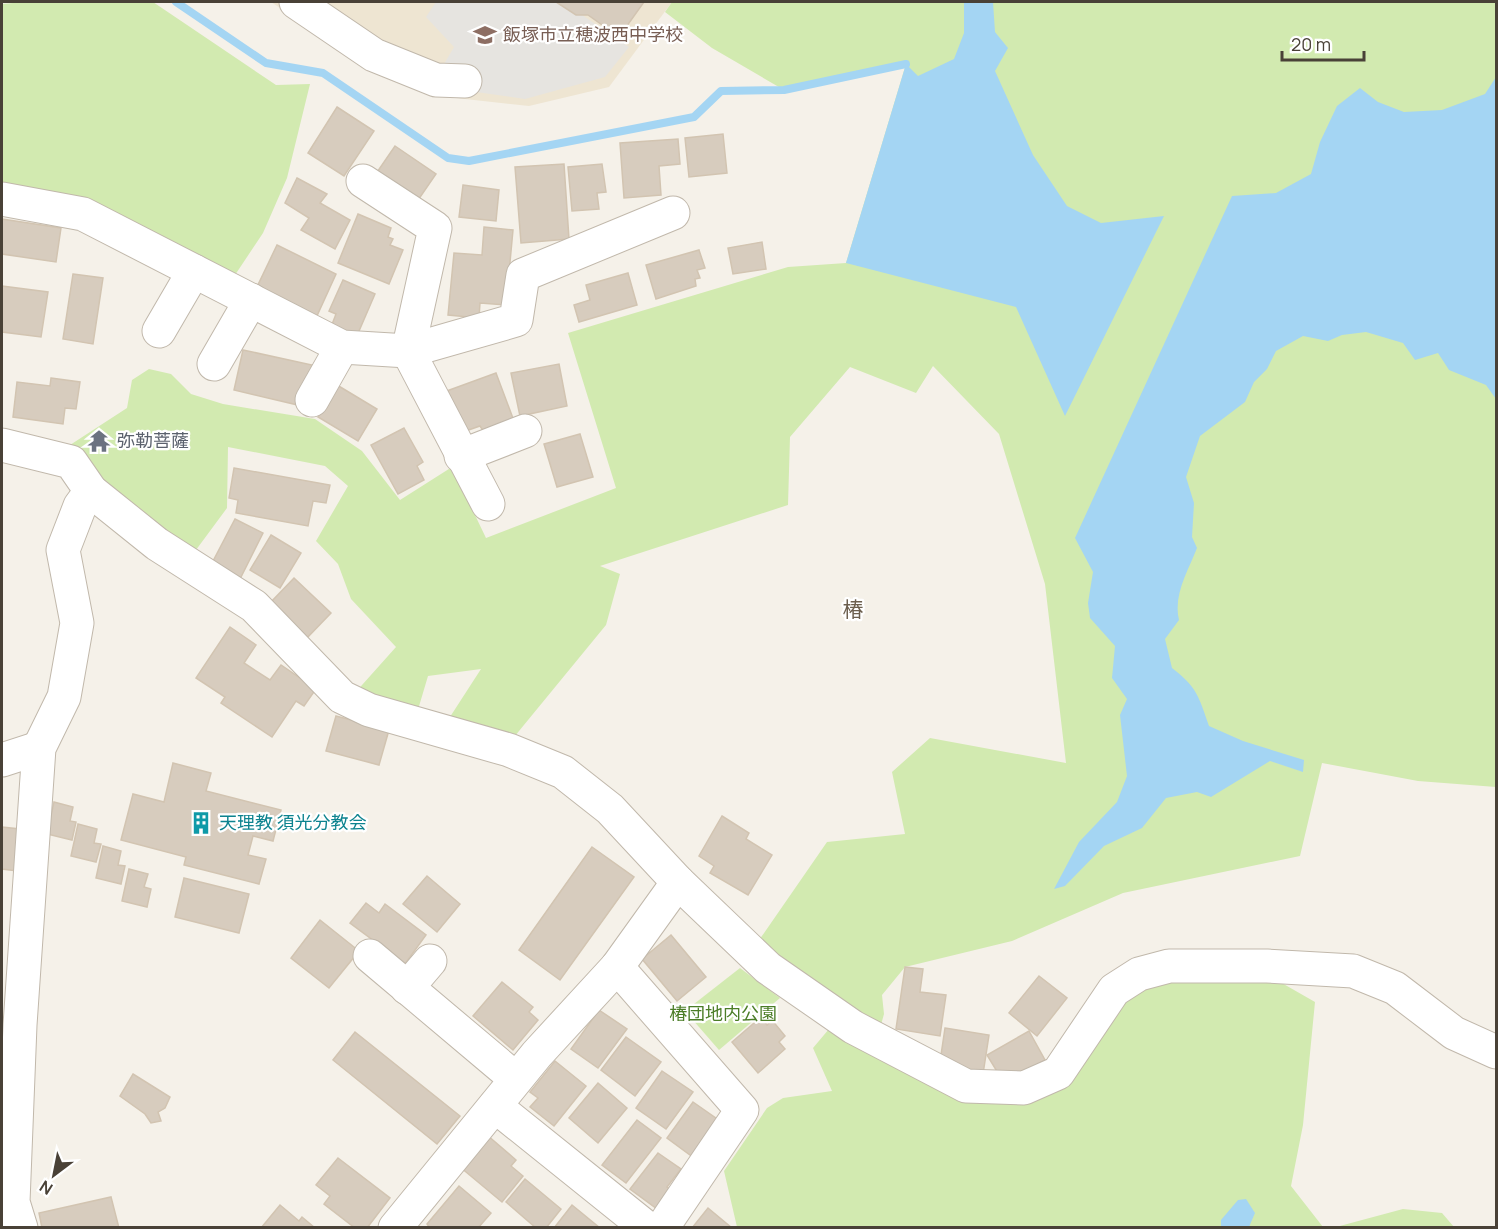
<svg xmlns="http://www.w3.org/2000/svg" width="1498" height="1229" font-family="Manrope,'Noto Sans JP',sans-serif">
<rect width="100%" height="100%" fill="#f5f1e9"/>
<!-- education -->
<polygon fill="#eee5d2" points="271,2 672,2 609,87 529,106 429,95 357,59"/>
<!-- green -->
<g fill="#d2eab0">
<polygon points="24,2 153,2 276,85 310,84 287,178 263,233 231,281 2,188 2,4"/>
<polygon points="672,2 1496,2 1496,787 1418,781 1322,763 1300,856 1123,893 1012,941 905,967 882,995 884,1014 879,1032 755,946 827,842 905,834 892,772 930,738 1066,763 1045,584 999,434 933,366 916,393 850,367 790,437 788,505 600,566 620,574 606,625 510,742 448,720 481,669 428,676 417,713 354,694 396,647 351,599 338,564 316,541 348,486 325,466 228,447 227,508 193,554 145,527 70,445 127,408 132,380 149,369 171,374 191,394 223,404 315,419 362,451 400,500 452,467 486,538 616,488 568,333 788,267 846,263 906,64 784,90 712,48 665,12"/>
<polygon points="740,968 780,998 719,1050 685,1011"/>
<polygon points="1268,975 1315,1002 1303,1125 1291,1186 1323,1227 737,1227 724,1171 767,1108 783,1098 832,1091 813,1048 829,1029 1027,1097 1139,984"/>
<polygon points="1403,1209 1442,1213 1454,1227 1336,1227"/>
</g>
<!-- parking -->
<polygon fill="#e6e4e0" points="436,2 563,2 629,47 605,77 525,99 469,91 440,71 454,47 426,17"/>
<!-- water -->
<g fill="#a4d5f3">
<polygon points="964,2 993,2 995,32 1008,48 995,71 1033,155 1067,206 1101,223 1164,216 1065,416 1016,307 846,263 906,64 918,76 954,59 964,33"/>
<path d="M1496 77V399L1486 385 1449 370 1438 353 1415 360 1403 343 1366 332 1342 335 1328 341 1303 336 1276 351 1267 369 1254 382 1245 402 1200 436 1186 477 1194 503 1192 537 1197 548C1188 571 1173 595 1179 620L1165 639 1172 668C1197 687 1199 697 1209 726L1243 741 1304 760 1303 772 1270 761 1211 797 1197 792 1166 798 1142 828 1104 846 1065 886 1054 889 1079 842 1117 802 1127 776 1120 715 1127 699 1112 678 1115 646 1090 618 1088 603 1093 572 1075 538 1232 196 1276 193 1311 174 1320 142 1337 106 1360 88 1378 102 1404 112 1442 110 1485 94Z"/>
<polygon points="1246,1199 1255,1213 1249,1227 1221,1227 1221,1220 1238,1200"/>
</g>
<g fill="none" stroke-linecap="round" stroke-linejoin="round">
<!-- stream -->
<polyline stroke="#a4d5f3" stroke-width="8" points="176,2 266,63 323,73 448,158 469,161 694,117 721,91 784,90 906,64"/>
</g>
<!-- building -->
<g fill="#d7ccbe" stroke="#d2c4b1" stroke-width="1.5">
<polygon points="556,2 644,2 619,37 588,15 576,15"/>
<polygon points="337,107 374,131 344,176 308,153"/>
<polygon points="723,134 727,173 689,177 685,138"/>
<polygon points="678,139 680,164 659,166 661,195 624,198 620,143"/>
<polygon points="395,146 436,174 414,206 373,178"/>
<polygon points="564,164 569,239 521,243 515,167"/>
<polygon points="602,164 606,192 597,193 599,209 572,211 568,167"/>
<polygon points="297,178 327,194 320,203 350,220 335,249 301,230 309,218 285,203"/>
<polygon points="463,185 499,190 496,221 459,217"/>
<polygon points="358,214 391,228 388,237 393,239 390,245 403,250 389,284 338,263"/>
<polygon points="2,219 61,228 56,262 2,254"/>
<polygon points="484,227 513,230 506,305 480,303 479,318 448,315 454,253 482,255"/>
<polygon points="762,242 766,269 733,274 728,248"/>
<polygon points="277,245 336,274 316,318 256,289"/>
<polygon points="699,250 705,268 697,270 700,278 695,279 696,286 656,299 646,265"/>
<polygon points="628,273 637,305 579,322 574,305 590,300 586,285"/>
<polygon points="73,274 103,278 93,344 63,339"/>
<polygon points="343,280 375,294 356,338 331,327 336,314 329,311"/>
<polygon points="2,286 48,292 41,337 2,332"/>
<polygon points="243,350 312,365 302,406 234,390"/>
<polygon points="559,364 567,406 520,416 511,373"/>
<polygon points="496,373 514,421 484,432 480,426 460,433 444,392"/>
<polygon points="51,378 80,382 76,409 65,408 63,424 13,417 17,382 50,386"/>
<polygon points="337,385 377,409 358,441 318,417"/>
<polygon points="404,428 423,462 417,466 424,480 398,494 371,445"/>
<polygon points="580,434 593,477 557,487 544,444"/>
<polygon points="234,468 330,485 326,503 313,501 308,526 236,513 238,500 229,498"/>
<polygon points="235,519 263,533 240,579 211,565"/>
<polygon points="271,535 301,553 280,588 250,570"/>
<polygon points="294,578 331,613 307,638 270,603"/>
<polygon points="230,627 256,645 244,663 270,680 281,665 316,689 304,706 296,701 272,737 221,703 225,697 196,678"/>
<polygon points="336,716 389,730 379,765 326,751"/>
<polygon points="173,763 211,773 206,791 281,810 273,841 253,836 248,855 266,859 259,884 184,865 186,857 121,840 133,794 164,802"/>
<polygon points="54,802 73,807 70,821 76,822 72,840 47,834"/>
<polygon points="722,816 749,833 746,839 772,855 748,895 710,873 714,866 699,856"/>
<polygon points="78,824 97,829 94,843 101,844 96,862 71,856"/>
<polygon points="2,827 20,829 17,871 2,869"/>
<polygon points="103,846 121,851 118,865 125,866 121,884 96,878"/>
<polygon points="592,847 634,877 560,980 519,950"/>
<polygon points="129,869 148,874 144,887 151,889 147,907 122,901"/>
<polygon points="427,876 460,904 437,932 403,904"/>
<polygon points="184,878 249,894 239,933 175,917"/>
<polygon points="366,903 379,913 385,904 426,935 405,964 350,923"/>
<polygon points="320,920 359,951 329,988 291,958"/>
<polygon points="671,935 706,977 677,1001 642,959"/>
<polygon points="905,967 923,969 920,992 946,995 940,1036 896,1029"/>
<polygon points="1039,976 1067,998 1037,1036 1009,1013"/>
<polygon points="502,982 533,1007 529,1012 538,1020 513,1050 473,1016"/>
<polygon points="599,1010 627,1029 598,1068 571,1049"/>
<polygon points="761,1017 767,1025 772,1020 785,1036 779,1042 785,1049 758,1073 732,1042"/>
<polygon points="945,1028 989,1035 983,1074 951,1069 940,1062"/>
<polygon points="1029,1031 1045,1060 1004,1083 987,1055"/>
<polygon points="355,1032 460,1116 437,1144 333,1060"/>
<polygon points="626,1037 661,1062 635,1096 601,1070"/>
<polygon points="555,1061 586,1086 554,1126 530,1107 538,1098 530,1092"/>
<polygon points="662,1071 693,1092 666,1129 636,1108"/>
<polygon points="133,1074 170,1097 165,1108 158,1112 161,1121 151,1123 145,1114 120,1096"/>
<polygon points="598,1083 627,1108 598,1143 569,1118"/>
<polygon points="693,1102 720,1121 694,1158 667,1138"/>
<polygon points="637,1120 661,1138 626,1183 602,1165"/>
<polygon points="487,1135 516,1160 511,1166 523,1176 502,1202 460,1167"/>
<polygon points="658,1153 681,1169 667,1187 671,1190 657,1209 630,1189"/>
<polygon points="338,1158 390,1198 367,1228 355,1228 324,1204 330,1196 316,1185"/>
<polygon points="525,1179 561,1209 546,1228 536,1228 506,1202"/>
<polygon points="459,1186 491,1213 478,1228 430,1228 427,1224"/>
<polygon points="111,1197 119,1228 42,1228 39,1213"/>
<polygon points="280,1205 299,1221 302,1217 315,1228 261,1228"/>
<polygon points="572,1205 600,1228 554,1228"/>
<polygon points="708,1208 732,1228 692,1228"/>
</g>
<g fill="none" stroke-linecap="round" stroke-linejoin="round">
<!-- minor casing -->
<g stroke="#c1b8ab" stroke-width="35">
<g id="minor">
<polyline points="296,2 374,55 436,80 465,81"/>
<polyline points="363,181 435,228 408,351 488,504"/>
<polyline points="2,199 83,214 342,347 408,351 516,320 523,275 673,213"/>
<polyline points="159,331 194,271"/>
<polyline points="214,364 251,300"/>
<polyline points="312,400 342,347"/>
<polyline points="2,445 71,462 91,491 157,544 254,606 342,697 369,710 509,750 563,772 610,809 678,882 768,968 853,1027 966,1086 1024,1088 1058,1073 1114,990 1139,974 1169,966 1267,966 1353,971 1395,988 1454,1033 1496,1052"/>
<polyline points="461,456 525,431"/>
<polyline points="2,760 39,748"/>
<polyline points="370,956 516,1079"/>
<polyline points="617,967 742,1110 662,1228"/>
<polyline points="407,988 430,961"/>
<polyline points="495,1106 647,1228"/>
<polyline points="21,1228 13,1202 20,1025 39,748 64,697 77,623 63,550 80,506 91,491"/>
<polyline points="395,1228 537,1054 617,967 678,882"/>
</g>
</g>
<!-- minor -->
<use href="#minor" stroke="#fff" stroke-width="33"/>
</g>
<!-- icons -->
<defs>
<g id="school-bare" transform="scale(1.8)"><path d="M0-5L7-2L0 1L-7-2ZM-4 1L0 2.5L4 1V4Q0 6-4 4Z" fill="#8d6e63" stroke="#fff" stroke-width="2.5" paint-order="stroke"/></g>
<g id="temple-bare" transform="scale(1.8)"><path d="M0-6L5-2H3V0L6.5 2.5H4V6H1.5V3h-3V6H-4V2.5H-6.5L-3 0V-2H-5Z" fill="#6b7280" stroke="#fff" stroke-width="2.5" paint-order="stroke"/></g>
<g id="building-bare" transform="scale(1.8)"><path d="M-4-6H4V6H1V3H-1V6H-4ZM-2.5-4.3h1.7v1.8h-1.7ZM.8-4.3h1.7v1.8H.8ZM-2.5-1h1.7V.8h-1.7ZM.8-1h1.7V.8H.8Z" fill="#0f9aa8" stroke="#fff" stroke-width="2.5" paint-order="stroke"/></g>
</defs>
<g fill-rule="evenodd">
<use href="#school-bare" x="485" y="35"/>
<use href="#temple-bare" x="99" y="441"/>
<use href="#building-bare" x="201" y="823"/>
</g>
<g text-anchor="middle" stroke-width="4.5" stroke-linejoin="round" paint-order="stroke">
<!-- education labels -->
<g font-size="18" fill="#785e54" stroke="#fff" text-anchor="start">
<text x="503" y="41">飯塚市立穂波西中学校</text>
</g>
<!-- worship labels -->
<g font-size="18" fill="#5b616d" stroke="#fff" text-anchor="start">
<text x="117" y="447">弥勒菩薩</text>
</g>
<!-- culture labels -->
<g font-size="18" fill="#0d838f" stroke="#fff" text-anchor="start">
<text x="219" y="829">天理教 須光分教会</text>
</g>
<!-- park labels -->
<g font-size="18" fill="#4b7d27" stroke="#fff">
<text x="723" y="1020">椿団地内公園</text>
</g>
<!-- quarter labels -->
<g font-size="21" fill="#6c5f4e" stroke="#fff">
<text x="853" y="617">椿</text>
</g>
</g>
<!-- border -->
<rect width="1498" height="1229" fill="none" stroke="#494137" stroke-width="6"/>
<!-- north arrow -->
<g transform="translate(54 1175) rotate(212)" stroke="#ffffff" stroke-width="4.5" paint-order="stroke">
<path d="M0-4.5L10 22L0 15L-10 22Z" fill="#494137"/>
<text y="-9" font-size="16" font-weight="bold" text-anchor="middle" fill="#494137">N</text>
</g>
<!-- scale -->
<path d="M1282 51v9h82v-9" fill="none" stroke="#494137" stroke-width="3"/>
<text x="1291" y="51" font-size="18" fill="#494137" stroke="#ffffff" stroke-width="4.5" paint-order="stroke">20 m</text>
</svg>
